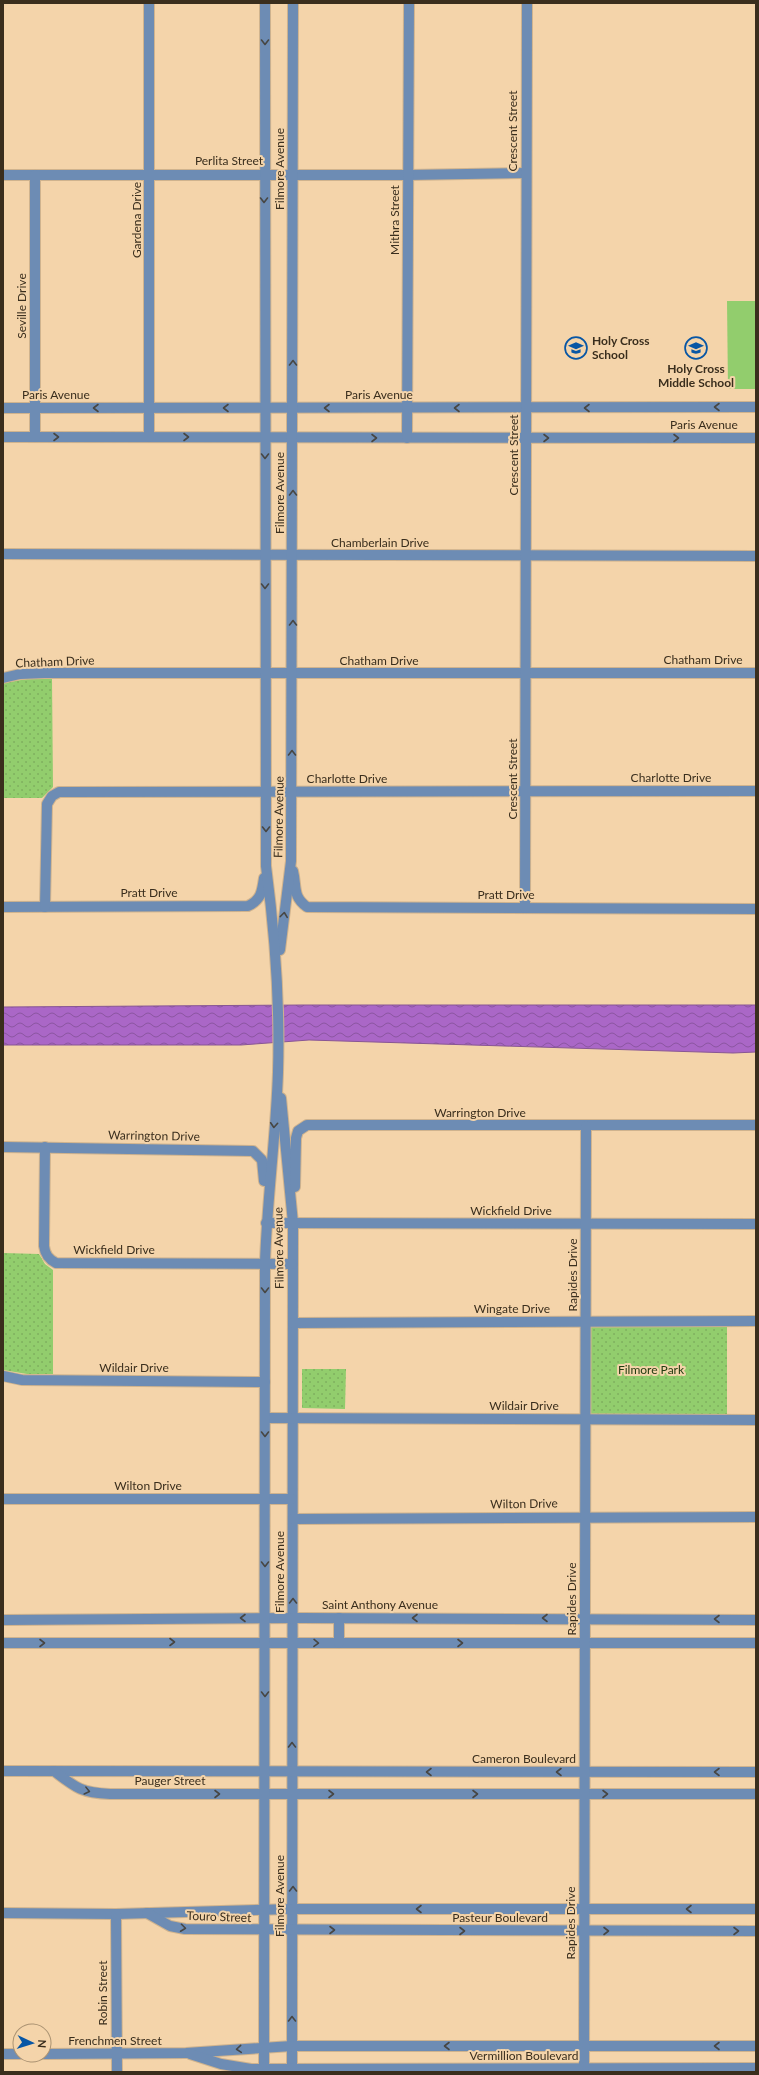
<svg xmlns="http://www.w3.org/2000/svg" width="759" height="2075" font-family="Lato,sans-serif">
<defs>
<pattern id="grass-dots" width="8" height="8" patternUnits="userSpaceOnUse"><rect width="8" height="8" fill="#92cd6d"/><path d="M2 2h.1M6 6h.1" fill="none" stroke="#7fb05e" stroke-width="1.8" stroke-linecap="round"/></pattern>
<pattern id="water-waves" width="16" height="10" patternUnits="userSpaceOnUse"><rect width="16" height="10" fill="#aa67c7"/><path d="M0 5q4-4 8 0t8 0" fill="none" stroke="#8b55a1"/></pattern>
</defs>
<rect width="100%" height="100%" fill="#f4d4aa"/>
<!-- grass -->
<g fill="url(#grass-dots)">
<polygon points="27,679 52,679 53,787 42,798 3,798 3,683"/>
<polygon points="3,1253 39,1254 45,1264 53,1270 53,1374 27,1374 3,1370"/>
<rect x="591" y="1327" width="136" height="87"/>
<polygon points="302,1369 346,1369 345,1409 302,1408"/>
</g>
<!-- pitch -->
<polygon fill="#92cd6d" points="727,301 756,301 756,389 728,389"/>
<!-- water -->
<polygon fill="url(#water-waves)" stroke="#885694" points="303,1005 756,1005 756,1052 733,1053 309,1040 241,1045 3,1045 3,1007"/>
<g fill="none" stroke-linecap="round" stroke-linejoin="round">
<!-- minor casing -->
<g stroke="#cfb38e" stroke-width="12">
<g id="minor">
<polyline points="3,175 408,175 526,173"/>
<polyline points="3,408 756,407"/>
<polyline points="3,437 756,438"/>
<polyline points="35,437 35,175"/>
<polyline points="149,437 149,3"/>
<polyline points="407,438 409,3"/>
<polyline points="3,554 756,556"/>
<polyline points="3,678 20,674 44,673 756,673"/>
<path d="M293 871C297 887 292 896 307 907L756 909"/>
<path d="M3 907 248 906C261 900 262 892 264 878"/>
<polyline points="45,907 47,804 52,796 59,792 756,791"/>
<polyline points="525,908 527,3"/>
<polyline points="280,950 291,861 293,3"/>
<polyline points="281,1098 293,1223 292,2072"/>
<polyline points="3,1147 253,1151 262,1160 264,1181"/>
<path d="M45 1147 44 1246C45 1254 48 1259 56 1263L292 1264"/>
<polyline points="295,1187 296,1138 298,1131 307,1125 756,1125"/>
<polyline points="266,1223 756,1224"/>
<polyline points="293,1323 756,1321"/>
<polyline points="3,1376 22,1380 265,1382"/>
<polyline points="265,1418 756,1420"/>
<polyline points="3,1499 292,1499"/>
<polyline points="293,1519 756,1517"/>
<polyline points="3,1620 301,1618 756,1620"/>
<polyline points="3,1643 756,1643"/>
<polyline points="339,1643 339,1618"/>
<polyline points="3,1771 756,1772"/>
<path d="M54 1771C76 1788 82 1793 110 1794H756"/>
<polyline points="3,1913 116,1914 293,1909 756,1909"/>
<polyline points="147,1913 170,1926 185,1929 756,1931"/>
<polyline points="116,1914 117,2072"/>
<polyline points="3,2054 20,2054"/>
<polyline points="44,2054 186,2053 292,2046 756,2046"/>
<polyline points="190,2054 221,2064 251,2069 756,2068"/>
<path d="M264 2072 265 1263C267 1199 276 1136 278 1072 280 1003 275 934 266 866L265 3"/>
<polyline points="584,2072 586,1126"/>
</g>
</g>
<!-- minor -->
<use href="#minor" stroke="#6d8cb4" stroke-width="10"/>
</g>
<!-- one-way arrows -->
<defs><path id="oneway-chevron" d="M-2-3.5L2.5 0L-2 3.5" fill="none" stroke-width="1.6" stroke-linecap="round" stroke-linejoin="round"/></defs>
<g stroke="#474643">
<use href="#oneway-chevron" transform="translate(265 42) rotate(90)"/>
<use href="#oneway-chevron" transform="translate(264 200) rotate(90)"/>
<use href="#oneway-chevron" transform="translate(293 363) rotate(-90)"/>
<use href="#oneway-chevron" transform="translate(717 407) rotate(180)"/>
<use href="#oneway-chevron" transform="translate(96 408) rotate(-180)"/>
<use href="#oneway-chevron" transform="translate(226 408) rotate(-180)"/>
<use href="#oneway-chevron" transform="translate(327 408) rotate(180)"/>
<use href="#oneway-chevron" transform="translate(457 408) rotate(-180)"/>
<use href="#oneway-chevron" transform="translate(587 408) rotate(180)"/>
<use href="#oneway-chevron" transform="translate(56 437)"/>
<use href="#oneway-chevron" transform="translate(186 437)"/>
<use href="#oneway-chevron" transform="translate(374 438)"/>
<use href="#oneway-chevron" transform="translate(546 438)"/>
<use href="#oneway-chevron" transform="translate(676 438)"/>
<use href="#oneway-chevron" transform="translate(265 456) rotate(90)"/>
<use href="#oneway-chevron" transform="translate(293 493) rotate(-90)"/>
<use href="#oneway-chevron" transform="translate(265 586) rotate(90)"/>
<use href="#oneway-chevron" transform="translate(293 623) rotate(-90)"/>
<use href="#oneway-chevron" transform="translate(292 753) rotate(-90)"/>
<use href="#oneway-chevron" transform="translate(266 829) rotate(90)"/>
<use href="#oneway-chevron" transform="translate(284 915) rotate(-83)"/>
<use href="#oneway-chevron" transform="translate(274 1125) rotate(94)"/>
<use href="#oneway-chevron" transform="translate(265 1290) rotate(90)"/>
<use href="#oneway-chevron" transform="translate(265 1434) rotate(90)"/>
<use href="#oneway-chevron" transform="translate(265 1564) rotate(90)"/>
<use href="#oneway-chevron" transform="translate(293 1601) rotate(-90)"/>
<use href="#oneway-chevron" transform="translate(243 1618) rotate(180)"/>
<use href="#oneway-chevron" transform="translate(415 1618) rotate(-180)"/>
<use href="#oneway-chevron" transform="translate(545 1618) rotate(-180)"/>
<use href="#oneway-chevron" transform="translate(717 1619) rotate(-180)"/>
<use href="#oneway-chevron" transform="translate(172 1642)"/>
<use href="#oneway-chevron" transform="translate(42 1643)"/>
<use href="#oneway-chevron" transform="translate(316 1643) rotate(1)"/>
<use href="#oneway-chevron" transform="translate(460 1643)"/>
<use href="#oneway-chevron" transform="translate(265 1694) rotate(90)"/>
<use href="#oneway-chevron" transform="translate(292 1745) rotate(-90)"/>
<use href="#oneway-chevron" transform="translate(429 1772) rotate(-180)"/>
<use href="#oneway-chevron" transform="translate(559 1772) rotate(-180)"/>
<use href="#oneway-chevron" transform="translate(717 1772) rotate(-180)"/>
<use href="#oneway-chevron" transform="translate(87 1791) rotate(14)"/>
<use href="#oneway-chevron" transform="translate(217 1794)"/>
<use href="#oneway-chevron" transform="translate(331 1794)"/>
<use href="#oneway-chevron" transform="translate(475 1794)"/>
<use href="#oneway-chevron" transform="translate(605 1794)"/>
<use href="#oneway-chevron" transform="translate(293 1889) rotate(-90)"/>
<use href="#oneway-chevron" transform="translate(419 1909) rotate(-180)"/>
<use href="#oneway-chevron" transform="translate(689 1909) rotate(-180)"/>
<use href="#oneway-chevron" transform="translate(183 1928) rotate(7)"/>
<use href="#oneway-chevron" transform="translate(332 1930)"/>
<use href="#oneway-chevron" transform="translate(462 1931)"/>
<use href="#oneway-chevron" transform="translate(606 1931)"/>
<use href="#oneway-chevron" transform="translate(736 1931)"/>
<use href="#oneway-chevron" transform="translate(292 2019) rotate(-90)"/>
<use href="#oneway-chevron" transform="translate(447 2046) rotate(-180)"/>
<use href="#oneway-chevron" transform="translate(717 2046) rotate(-180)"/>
<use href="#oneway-chevron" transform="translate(239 2049) rotate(175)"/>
</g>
<!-- icons -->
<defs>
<g id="school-ring" transform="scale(1.15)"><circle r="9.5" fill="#f4d4aa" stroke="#0756a5" stroke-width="1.5"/><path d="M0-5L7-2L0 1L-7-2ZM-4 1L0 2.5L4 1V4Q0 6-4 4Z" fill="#0756a5"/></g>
</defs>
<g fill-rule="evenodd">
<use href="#school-ring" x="576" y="348"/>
<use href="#school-ring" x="696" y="348"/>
</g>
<g text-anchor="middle" stroke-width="4" stroke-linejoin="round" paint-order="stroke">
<!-- street labels -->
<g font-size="12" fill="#3a2e1d" stroke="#f4d4aa">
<text transform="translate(513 131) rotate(-90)" y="4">Crescent Street</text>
<text x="229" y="165">Perlita Street</text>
<text transform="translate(280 169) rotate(-90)" y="4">Filmore Avenue</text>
<text transform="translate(137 220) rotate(-90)" y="4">Gardena Drive</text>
<text transform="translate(395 220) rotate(-90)" y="4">Mithra Street</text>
<text transform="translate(22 306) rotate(-90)" y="4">Seville Drive</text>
<text x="56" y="399">Paris Avenue</text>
<text x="379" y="399">Paris Avenue</text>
<text x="704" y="429">Paris Avenue</text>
<text transform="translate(514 455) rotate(-90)" y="4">Crescent Street</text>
<text transform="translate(280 493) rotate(-90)" y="4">Filmore Avenue</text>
<text x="380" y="547">Chamberlain Drive</text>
<text x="703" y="664">Chatham Drive</text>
<text x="379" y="665">Chatham Drive</text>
<text transform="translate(55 662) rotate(-2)" y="4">Chatham Drive</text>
<text x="671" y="782">Charlotte Drive</text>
<text x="347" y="783">Charlotte Drive</text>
<text transform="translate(513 779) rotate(-90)" y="4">Crescent Street</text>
<text transform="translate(279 817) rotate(-89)" y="4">Filmore Avenue</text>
<text x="149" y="897">Pratt Drive</text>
<text x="506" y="899">Pratt Drive</text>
<text x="480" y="1117">Warrington Drive</text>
<text transform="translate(154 1136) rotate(1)" y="4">Warrington Drive</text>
<text x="511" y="1215">Wickfield Drive</text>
<text transform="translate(279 1248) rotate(-91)" y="4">Filmore Avenue</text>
<text x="114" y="1254">Wickfield Drive</text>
<text transform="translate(573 1275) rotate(-90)" y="4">Rapides Drive</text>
<text x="512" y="1313">Wingate Drive</text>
<text x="134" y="1372">Wildair Drive</text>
<text x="524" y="1410">Wildair Drive</text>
<text x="148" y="1490">Wilton Drive</text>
<text transform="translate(524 1504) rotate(-1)" y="4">Wilton Drive</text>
<text transform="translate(280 1572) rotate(-90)" y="4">Filmore Avenue</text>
<text transform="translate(572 1599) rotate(-90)" y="4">Rapides Drive</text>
<text x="380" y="1609">Saint Anthony Avenue</text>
<text x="524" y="1763">Cameron Boulevard</text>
<text x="170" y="1785">Pauger Street</text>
<text transform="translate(280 1896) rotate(-90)" y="4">Filmore Avenue</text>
<text transform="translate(219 1917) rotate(2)" y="4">Touro Street</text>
<text x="500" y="1922">Pasteur Boulevard</text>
<text transform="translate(571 1923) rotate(-90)" y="4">Rapides Drive</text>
<text transform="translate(103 1993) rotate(-90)" y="4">Robin Street</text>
<text x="115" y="2045">Frenchmen Street</text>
<text x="524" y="2060">Vermillion Boulevard</text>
</g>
<!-- poi labels -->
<g font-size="12" font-weight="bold" fill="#3a2e1d" stroke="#f4d4aa" text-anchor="start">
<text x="592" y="345">Holy Cross<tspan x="592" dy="14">School</tspan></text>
<text x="696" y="373" text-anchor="middle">Holy Cross<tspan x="696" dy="14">Middle School</tspan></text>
</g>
<!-- park labels -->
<g font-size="12" fill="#233c11" stroke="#f4d4aa">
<text x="651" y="1374">Filmore Park</text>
</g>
</g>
<!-- border -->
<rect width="759" height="2075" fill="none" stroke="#3a2e1d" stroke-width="8"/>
<!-- north arrow -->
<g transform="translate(32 2043) rotate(94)"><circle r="19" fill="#f4d4aa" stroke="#aa9272"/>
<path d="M0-3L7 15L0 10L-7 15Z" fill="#0756a5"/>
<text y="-6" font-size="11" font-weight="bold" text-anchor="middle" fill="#3a2e1d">N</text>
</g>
</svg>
